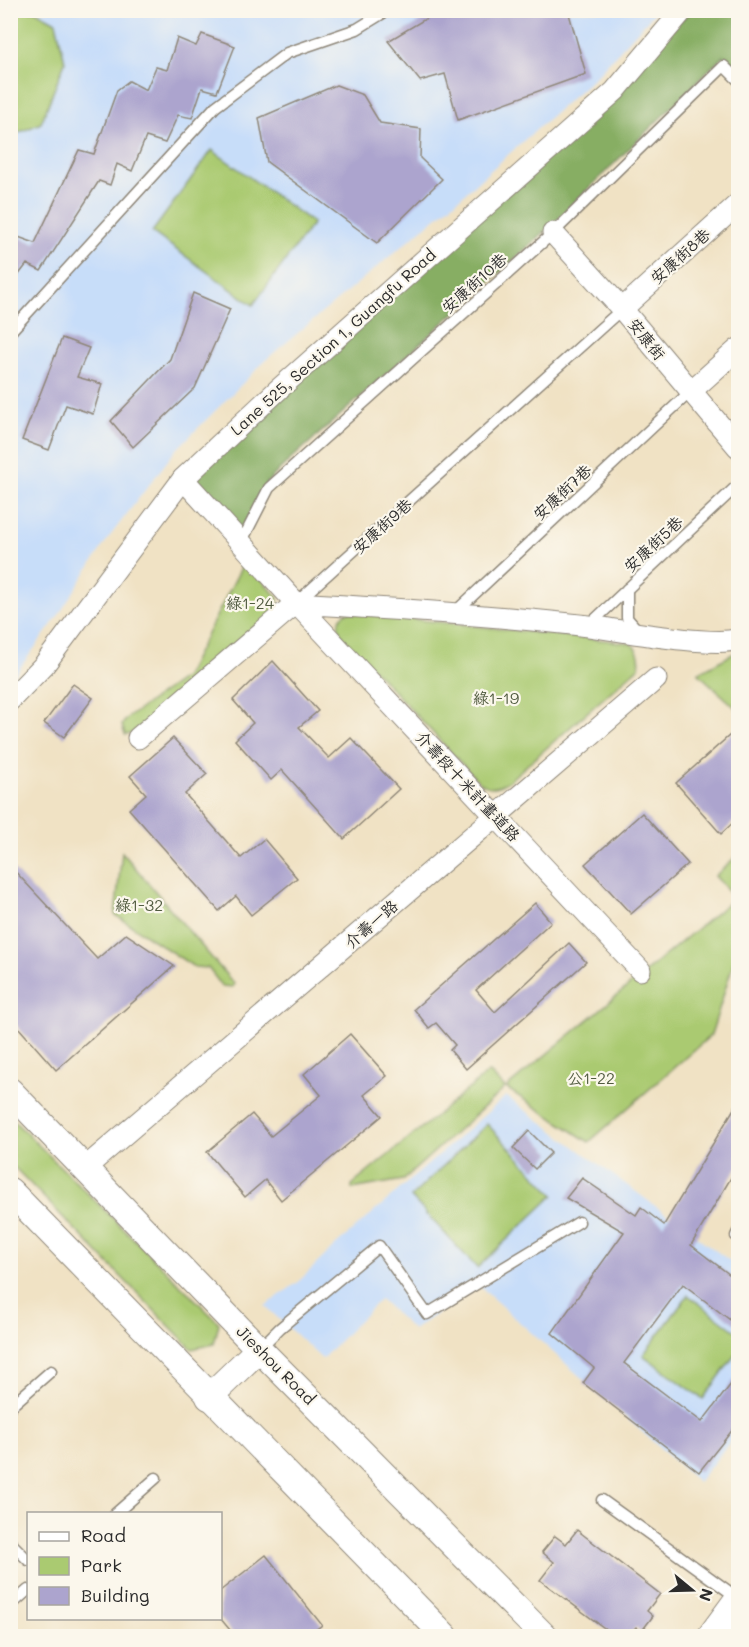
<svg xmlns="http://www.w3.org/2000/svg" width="749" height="1647" font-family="Mali,'LXGW WenKai TC',sans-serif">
<rect width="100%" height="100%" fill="#fbf7ec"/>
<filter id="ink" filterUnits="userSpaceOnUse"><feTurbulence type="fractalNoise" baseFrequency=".0167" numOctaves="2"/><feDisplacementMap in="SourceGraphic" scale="12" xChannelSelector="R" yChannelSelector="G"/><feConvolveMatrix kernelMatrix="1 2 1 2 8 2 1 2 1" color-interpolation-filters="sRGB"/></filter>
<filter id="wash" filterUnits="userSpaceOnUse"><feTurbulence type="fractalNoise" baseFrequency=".008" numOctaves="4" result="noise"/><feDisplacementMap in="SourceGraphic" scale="24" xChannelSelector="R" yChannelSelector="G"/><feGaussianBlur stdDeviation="1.35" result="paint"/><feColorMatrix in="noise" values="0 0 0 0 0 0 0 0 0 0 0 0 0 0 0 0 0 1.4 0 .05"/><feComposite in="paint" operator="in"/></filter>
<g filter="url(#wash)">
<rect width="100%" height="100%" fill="#f0e2c4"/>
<!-- built -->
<g fill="#c7ddf9">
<polygon points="11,11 656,11 596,76 461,197 269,357 175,451 107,540 58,616 11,680"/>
<polygon points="506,1096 738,1267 738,1432 698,1482 478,1285 413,1330 380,1299 322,1359 265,1306 298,1282 335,1246"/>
</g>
<!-- green -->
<g fill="#aaca71" stroke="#6a7a4e" stroke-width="1.5">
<polygon points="11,10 36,11 56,22 65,62 41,123 11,136"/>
<polygon points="212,150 313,223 253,305 152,232"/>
<polygon points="245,560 278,598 277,611 131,734 125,735 122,725 126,719 185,677"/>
<path d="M348 612 630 643C639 649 641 657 639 667L510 780C498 788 491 790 479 782L344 638C336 627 336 619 348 612Z"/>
<polygon points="738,651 738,710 698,673"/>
<polygon points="122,852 234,984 233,987 222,986 208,968 194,967 115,915"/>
<polygon points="738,855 738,892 734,897 715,876"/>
<polygon points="734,898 738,904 738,948 711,1035 589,1142 506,1088"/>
<polygon points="489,1072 505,1088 403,1180 352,1189 352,1185"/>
<polygon points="10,1117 219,1323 214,1344 192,1349 11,1164"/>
<polygon points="487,1124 554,1195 477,1268 411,1197"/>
<polygon points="688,1295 738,1333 738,1351 703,1399 643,1355"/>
</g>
<!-- forest -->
<polygon fill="#87ae63" stroke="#596c47" stroke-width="1.5" points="691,11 738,11 738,71 723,56 548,229 280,469 265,485 242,531 192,481"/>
<g id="blocks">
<!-- building -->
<g fill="#aca4ce">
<polygon points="424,10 568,10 586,74 458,120 445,74 420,81 388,41 427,18"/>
<polygon points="202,34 235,46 217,92 202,88 192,118 178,115 165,143 146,137 132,171 117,164 110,185 99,181 41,271 27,264 10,286 10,234 35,243 79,150 94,154 117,90 129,81 146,90 156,67 167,70 177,38 196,46"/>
<polygon points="336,85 363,95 380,123 421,129 420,158 442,179 377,243 267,162 259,118"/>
<polygon points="193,293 230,309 195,388 133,447 111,421 170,359"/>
<polygon points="62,338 89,348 77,377 102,384 93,414 66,405 49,450 22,440"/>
<polygon points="273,661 318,711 299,727 329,758 351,738 399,789 344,839 282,770 271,780 235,740 253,723 233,700"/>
<polygon points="73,684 93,698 64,737 44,723"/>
<polygon points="738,728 738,818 721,834 676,783"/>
<polygon points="173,738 207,774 185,794 241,858 264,839 297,878 251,915 236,896 219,911 129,809 146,794 130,776"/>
<polygon points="642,813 688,864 631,914 585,864"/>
<polygon points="10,866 97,959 126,934 174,966 56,1070 10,1018"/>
<polygon points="535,903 551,922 476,990 495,1012 569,943 586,962 466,1069 450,1050 455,1045 436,1023 429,1028 414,1009"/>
<polygon points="350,1034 387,1076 364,1095 382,1116 281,1200 265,1180 245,1197 207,1152 252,1114 271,1136 321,1095 304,1074"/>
<polygon points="738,1102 738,1166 691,1245 738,1281 738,1326 683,1284 624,1363 702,1422 738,1375 738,1423 699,1472 583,1383 594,1368 552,1333 624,1232 566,1198 582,1178 636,1215 641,1207 664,1225"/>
<polygon points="529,1131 551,1153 535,1169 513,1148"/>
<polygon points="577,1530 660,1594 647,1611 653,1616 641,1632 636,1627 628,1636 615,1636 540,1580 554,1562 542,1552 555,1536 566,1544"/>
<polygon points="266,1555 322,1625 307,1636 235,1636 220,1618 220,1591"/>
</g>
</g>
</g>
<g filter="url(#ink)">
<use href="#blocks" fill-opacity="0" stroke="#8e8678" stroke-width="1.5"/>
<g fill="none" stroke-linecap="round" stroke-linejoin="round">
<!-- service casing -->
<g stroke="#8e8678" stroke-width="13">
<g id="service">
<polyline points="10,332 215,107 287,53 357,29 388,10"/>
<polyline points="241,543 269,488 553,233 724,66 738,80"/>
<polyline points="627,589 627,618 639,632"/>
<polyline points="297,602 622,309"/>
<polyline points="454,613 690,392"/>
<polyline points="588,626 738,485"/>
<polyline points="736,1236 738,1232"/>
<polyline points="259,1349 280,1328 379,1246 427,1314 579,1222"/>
<polyline points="10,1407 51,1371"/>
<polyline points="602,1500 738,1598"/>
<polyline points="115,1514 156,1478"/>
<polyline points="10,1542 28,1560"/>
<polyline points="10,1606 28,1590"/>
</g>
</g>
<!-- minor casing -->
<g stroke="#8e8678" stroke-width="23">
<g id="minor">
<polyline points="553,233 622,309 738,447"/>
<polyline points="622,309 738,204"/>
<polyline points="690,392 738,349"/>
<path d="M183 479 296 603C394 609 492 615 589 626 619 630 715 648 738 639"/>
<polyline points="10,700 44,665 183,479 280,388 615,91 683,10"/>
<polyline points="138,738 296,603 640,970"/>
<polyline points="85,1168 656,679"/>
</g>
</g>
<!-- tertiary casing -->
<g stroke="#8e8678" stroke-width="28">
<g id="tertiary">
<polyline points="10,1091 259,1349 544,1636"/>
<polyline points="10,1191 445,1636"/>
<polyline points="209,1397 259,1349"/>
</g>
</g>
<!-- secondary casing -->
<g stroke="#8e8678" stroke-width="32">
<polyline id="secondary" points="713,1636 738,1602"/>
</g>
<!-- service -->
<use href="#service" stroke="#fff" stroke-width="10"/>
<!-- minor -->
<use href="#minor" stroke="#fff" stroke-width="21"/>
<!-- tertiary -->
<use href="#tertiary" stroke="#fff" stroke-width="26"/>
<!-- secondary -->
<use href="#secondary" stroke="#fff" stroke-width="30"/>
</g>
</g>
<g text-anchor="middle" stroke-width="4.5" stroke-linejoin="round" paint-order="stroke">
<!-- street labels -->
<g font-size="16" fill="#2b2b2b" stroke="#fbf7ec">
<text transform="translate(680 256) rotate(-42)" y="6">安康街8巷</text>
<text transform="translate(474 283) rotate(-42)" y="6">安康街10巷</text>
<text transform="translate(647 339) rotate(51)" y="6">安康街</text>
<text transform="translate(333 342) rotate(-42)" y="6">Lane 525, Section 1, Guangfu Road</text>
<text transform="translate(562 492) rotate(-43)" y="6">安康街7巷</text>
<text transform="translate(382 526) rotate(-42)" y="6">安康街9巷</text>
<text transform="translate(653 544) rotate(-43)" y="6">安康街5巷</text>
<text transform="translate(468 786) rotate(47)" y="6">介壽段十米計畫道路</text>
<text transform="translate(371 924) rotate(-41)" y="6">介壽一路</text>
<text transform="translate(276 1365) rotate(45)" y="6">Jieshou Road</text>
</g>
<!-- park labels -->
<g font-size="16" fill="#515b40" stroke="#fbf7ec">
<text x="250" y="609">綠1-24</text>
<text x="496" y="704">綠1-19</text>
<text x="139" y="911">綠1-32</text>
<text x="591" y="1084">公1-22</text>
</g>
</g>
<!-- margin -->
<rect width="749" height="1647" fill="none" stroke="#fbf7ec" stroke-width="36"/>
<!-- legend -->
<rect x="27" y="1512" width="195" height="108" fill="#fbf7ec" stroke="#a8a59f" stroke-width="1.5"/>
<rect x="39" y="1532" width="30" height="9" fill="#ffffff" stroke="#a8a59f" stroke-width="1.5"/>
<text x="81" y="1542" font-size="18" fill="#2b2b2b">Road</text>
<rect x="39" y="1557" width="30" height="18" fill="#aaca71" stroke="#a8a59f" stroke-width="1.5"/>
<text x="81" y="1572" font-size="18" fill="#2b2b2b">Park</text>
<rect x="39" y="1587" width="30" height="18" fill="#aca4ce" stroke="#a8a59f" stroke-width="1.5"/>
<text x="81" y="1602" font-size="18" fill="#2b2b2b">Building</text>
<!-- north arrow -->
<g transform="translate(692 1590) rotate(109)" stroke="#fbf7ec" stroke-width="4.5" paint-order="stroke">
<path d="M0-4.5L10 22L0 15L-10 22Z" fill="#2b2b2b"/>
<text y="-9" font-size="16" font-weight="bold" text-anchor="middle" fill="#2b2b2b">N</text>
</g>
</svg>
